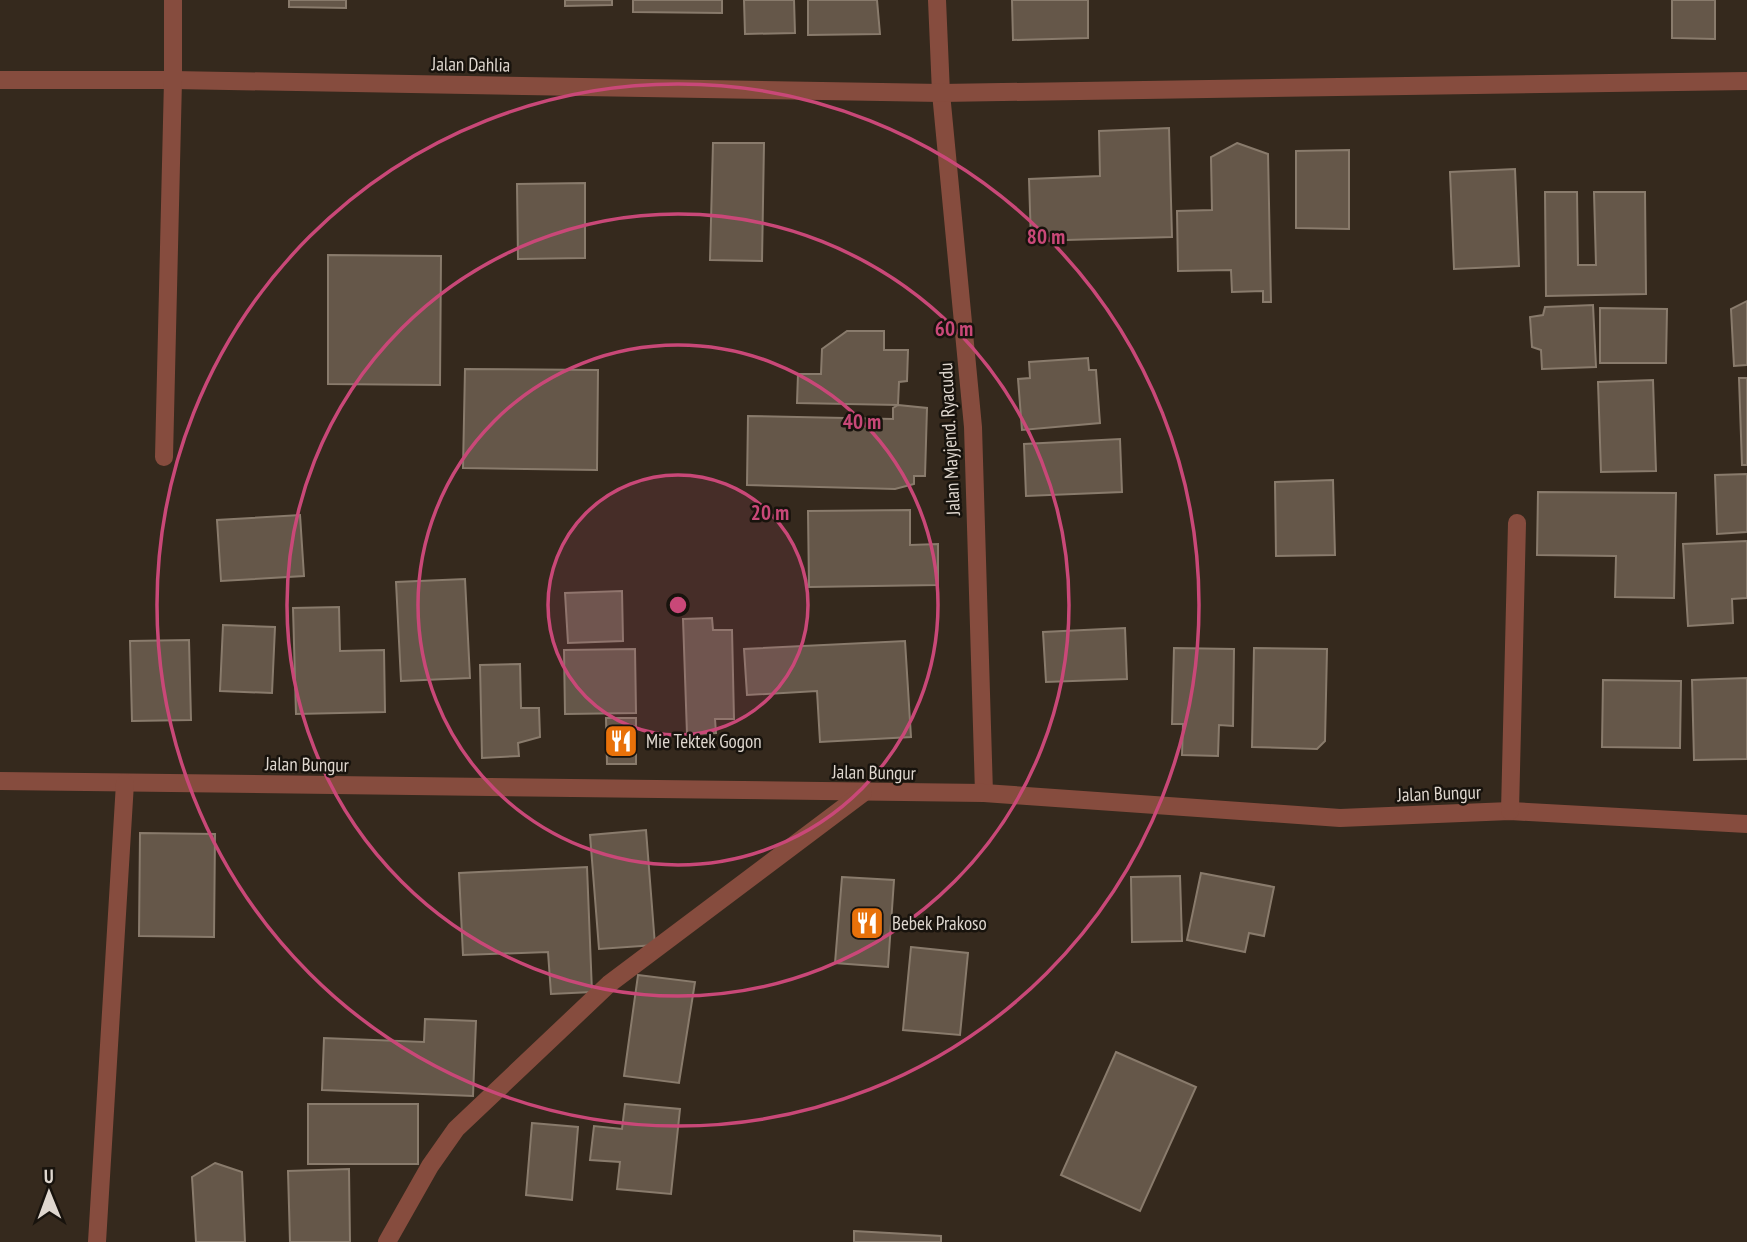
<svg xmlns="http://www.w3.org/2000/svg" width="1747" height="1242" font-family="'PT Sans Narrow',sans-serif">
<rect width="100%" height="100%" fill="#35291d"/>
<!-- building -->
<g fill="#655749" stroke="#897b6c" stroke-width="2">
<polygon points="289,0 346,0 346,8 289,7"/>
<polygon points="565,0 612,0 612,5 565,6"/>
<polygon points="633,0 722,0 722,13 633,12"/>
<polygon points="744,0 794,0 795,33 745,34"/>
<polygon points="808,0 877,0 880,34 808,35"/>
<polygon points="1012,0 1088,0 1088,38 1013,40"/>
<polygon points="1672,0 1715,0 1715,39 1672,38"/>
<polygon points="1169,128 1172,237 1031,241 1029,179 1100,176 1099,131"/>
<polygon points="713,143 764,143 762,261 710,260"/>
<polygon points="1237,143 1268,154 1271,302 1263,302 1263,291 1232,292 1231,270 1178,271 1177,211 1212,210 1211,157"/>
<polygon points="1349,150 1349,229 1296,228 1296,151"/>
<polygon points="1515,169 1519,266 1454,269 1450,172"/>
<polygon points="585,183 585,258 518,259 517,184"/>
<polygon points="1545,192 1577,192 1578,265 1596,265 1594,192 1645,192 1646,294 1546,296"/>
<polygon points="328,255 441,256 440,385 328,384"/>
<polygon points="1747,301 1747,365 1734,366 1731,309"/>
<polygon points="1593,305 1596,367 1542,369 1541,350 1532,347 1530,317 1543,315 1545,307"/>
<polygon points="1600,308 1667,309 1666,363 1600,363"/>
<polygon points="847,331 884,331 884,350 908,350 907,381 899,382 898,405 797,403 798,374 821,374 822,349"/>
<polygon points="1088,358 1089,370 1096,370 1100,423 1022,430 1018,379 1030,378 1029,362"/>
<polygon points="465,369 598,370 597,470 463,468"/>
<polygon points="1739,378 1747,378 1747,465 1742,465"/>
<polygon points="1653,380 1656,471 1601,472 1598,382"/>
<polygon points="898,405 927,408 925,476 914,476 914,484 895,489 747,485 748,416 893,419 893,408"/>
<polygon points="1120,439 1122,492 1026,496 1024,444"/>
<polygon points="1747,474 1747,532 1717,534 1715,475"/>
<polygon points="1333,480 1335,555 1276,556 1275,482"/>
<polygon points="1538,492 1676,493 1674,598 1615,597 1616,556 1537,555"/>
<polygon points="910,510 910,545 938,544 938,585 809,587 808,511"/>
<polygon points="300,515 304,576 221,581 217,520"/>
<polygon points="1747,541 1747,598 1732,599 1733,623 1688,626 1683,544"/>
<polygon points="465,579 470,678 401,681 396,582"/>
<polygon points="622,591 623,641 568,643 565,593"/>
<polygon points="339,607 340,651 384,650 385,712 296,714 293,608"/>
<polygon points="712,618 713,630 732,630 734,719 715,719 716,733 687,734 683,619"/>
<polygon points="223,625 275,627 272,693 220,691"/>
<polygon points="1125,628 1127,679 1046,682 1043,632"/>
<polygon points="189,640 191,720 132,721 130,641"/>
<polygon points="905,641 911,737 820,742 817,691 747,695 744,649"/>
<polygon points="1174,648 1234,649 1233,726 1219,725 1218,756 1182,755 1183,724 1172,724"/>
<polygon points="1254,648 1327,649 1325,741 1317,749 1252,747"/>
<polygon points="635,649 636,713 565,714 564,650"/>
<polygon points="520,664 521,708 539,708 540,737 518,743 519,756 482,758 480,665"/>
<polygon points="1747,678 1747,759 1694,760 1692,680"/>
<polygon points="1603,680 1681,681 1680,748 1602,747"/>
<polygon points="606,718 636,718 636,764 607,764"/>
<polygon points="646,830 655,945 599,949 590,835"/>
<polygon points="140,833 215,834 214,937 139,936"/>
<polygon points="587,867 592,992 551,994 548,952 463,955 459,873"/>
<polygon points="1201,873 1274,887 1264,936 1249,933 1245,952 1187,940"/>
<polygon points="1180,876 1182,941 1132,942 1131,877"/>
<polygon points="842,877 894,880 888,967 835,963"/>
<polygon points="911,947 968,953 960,1035 903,1030"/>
<polygon points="638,975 695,982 679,1083 624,1076"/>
<polygon points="425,1019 476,1021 473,1096 322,1090 324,1038 424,1042"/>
<polygon points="1116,1052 1196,1087 1140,1211 1061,1175"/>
<rect x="308" y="1104" width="110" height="60"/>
<polygon points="625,1104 680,1109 671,1194 617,1189 620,1162 590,1160 594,1126 622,1129"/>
<polygon points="532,1123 578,1127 572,1200 526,1195"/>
<polygon points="215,1163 242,1172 245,1242 196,1242 192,1177"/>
<polygon points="349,1169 350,1242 290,1242 288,1171"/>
<polygon points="854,1231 941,1236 941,1242 854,1242"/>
</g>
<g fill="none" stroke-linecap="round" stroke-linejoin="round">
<!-- minor -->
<g stroke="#864c3e" stroke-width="18">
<polyline points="937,0 941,93 973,427 984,793"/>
<polyline points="0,80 173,80 941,93 1747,81"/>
<polyline points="164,457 173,80 173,0"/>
<polyline points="0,781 984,793 1340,818 1510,811 1747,824"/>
<polyline points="1510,811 1517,523"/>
<polyline points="97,1242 125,783"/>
<polyline points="387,1242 430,1166 456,1129 609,984 863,793"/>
</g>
</g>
<!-- distance rings -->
<circle cx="678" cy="605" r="130" fill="#c94878" fill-opacity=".12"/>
<g fill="none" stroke="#c94878" stroke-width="3.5">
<circle cx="678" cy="605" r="130"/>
<circle cx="678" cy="605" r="260"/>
<circle cx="678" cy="605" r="391"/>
<circle cx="678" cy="605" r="521"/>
</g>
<!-- icons -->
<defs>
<g id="restaurant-square" transform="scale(1.75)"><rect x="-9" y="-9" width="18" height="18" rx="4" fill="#e8710a" stroke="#18130d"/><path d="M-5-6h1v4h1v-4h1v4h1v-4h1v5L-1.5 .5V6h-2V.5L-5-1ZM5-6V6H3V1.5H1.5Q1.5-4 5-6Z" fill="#fff"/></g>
</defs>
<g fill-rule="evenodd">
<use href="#restaurant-square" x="621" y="741"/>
<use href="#restaurant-square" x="867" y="923"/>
</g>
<g text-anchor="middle" stroke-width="5" stroke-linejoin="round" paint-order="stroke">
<!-- street labels -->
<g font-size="19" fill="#dfd7cf" stroke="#18130d">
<text transform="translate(471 64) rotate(1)" y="7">Jalan Dahlia</text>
<text transform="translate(949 439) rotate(-93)" y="7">Jalan Mayjend. Ryacudu</text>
<text transform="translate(307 764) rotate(1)" y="7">Jalan Bungur</text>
<text transform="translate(874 772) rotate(1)" y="7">Jalan Bungur</text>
<text transform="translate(1439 793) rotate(-2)" y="7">Jalan Bungur</text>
</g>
<!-- poi labels -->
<g font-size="19" fill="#dfd7cf" stroke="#18130d" text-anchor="start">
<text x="646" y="748">Mie Tektek Gogon</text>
<text x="892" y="930">Bebek Prakoso</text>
</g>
</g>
<circle cx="678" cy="605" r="10" fill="#c94878" stroke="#18130d" stroke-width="3.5"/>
<g font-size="21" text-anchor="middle" font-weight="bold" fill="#c94878" stroke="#18130d" stroke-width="5" stroke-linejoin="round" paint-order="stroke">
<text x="1046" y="244">80 m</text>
<text x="954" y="336">60 m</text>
<text x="862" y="429">40 m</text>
<text x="770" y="520">20 m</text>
</g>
<!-- north arrow -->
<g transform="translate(49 1193) rotate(359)" stroke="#18130d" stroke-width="5" paint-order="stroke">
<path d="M0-5L12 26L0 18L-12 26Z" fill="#dfd7cf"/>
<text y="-10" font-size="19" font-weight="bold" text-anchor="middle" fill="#dfd7cf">U</text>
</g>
</svg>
